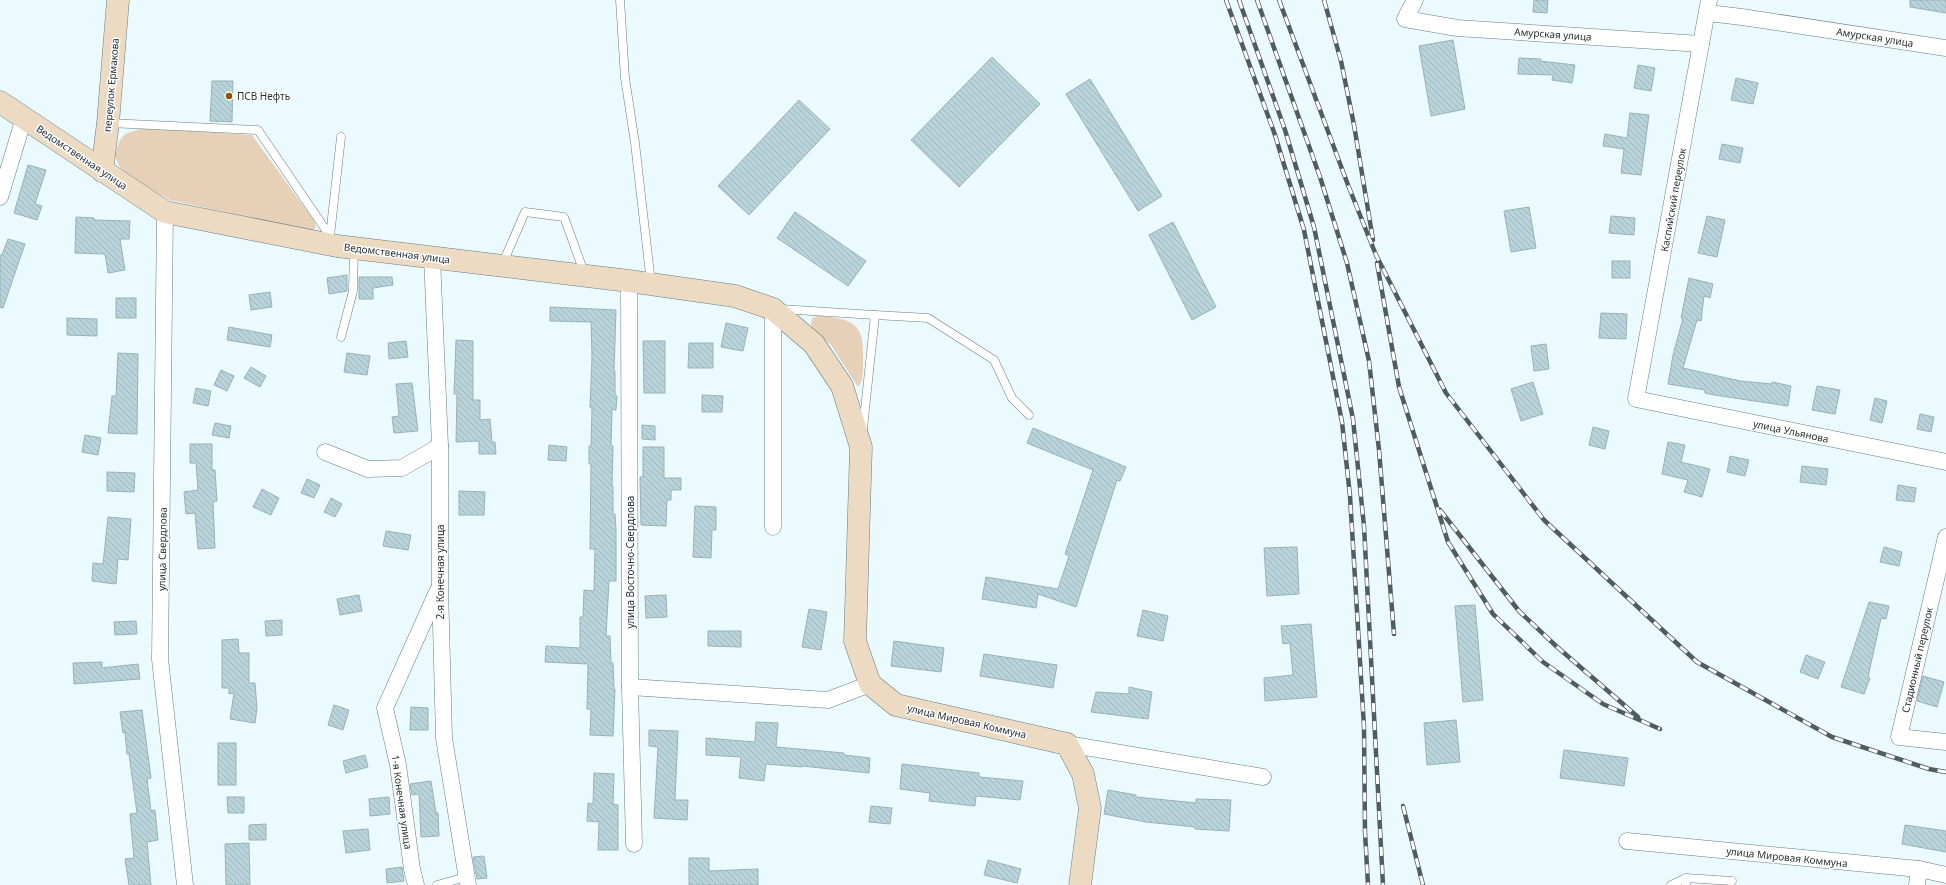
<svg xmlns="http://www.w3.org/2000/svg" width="1946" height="885" font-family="'Noto Sans',sans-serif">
<defs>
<pattern id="building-back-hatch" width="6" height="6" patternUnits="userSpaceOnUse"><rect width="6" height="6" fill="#b8d3da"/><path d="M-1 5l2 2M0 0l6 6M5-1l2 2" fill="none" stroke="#9eb6bc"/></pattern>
</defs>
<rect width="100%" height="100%" fill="#eafafe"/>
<!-- grass -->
<g fill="#e6d1b8">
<polygon points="143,128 252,135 315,222 316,227 312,231 170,200 130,178 119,166 115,156 117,148 120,140 125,134"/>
<path d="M818 315C852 320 865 321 863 361 863 371 864 380 858 387L831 345 812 329 811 324 812 319Z"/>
</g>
<!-- building -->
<g fill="url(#building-back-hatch)" stroke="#98b2b9">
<polygon points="1534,0 1548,0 1547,13 1533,12"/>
<polygon points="1910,0 1946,0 1946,13 1910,7"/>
<polygon points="1453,40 1465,109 1431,116 1419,46"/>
<polygon points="992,57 1040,104 959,187 911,140"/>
<polygon points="1519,58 1541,59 1540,61 1575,65 1572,83 1552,80 1553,75 1518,74"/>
<polygon points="1638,65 1655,68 1651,91 1634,88"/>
<polygon points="1736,78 1758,83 1753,104 1731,100"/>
<polygon points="1090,79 1162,196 1138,211 1066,94"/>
<polygon points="212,81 233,81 232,122 210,121"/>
<polygon points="799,100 830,129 749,215 718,186"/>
<polygon points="1630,113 1649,115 1641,175 1621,173 1624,149 1603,146 1605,134 1627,138"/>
<polygon points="1722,144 1743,148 1740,163 1719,159"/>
<polygon points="28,165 46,170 35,204 42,206 37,220 14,213"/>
<polygon points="1529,207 1536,248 1511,252 1504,211"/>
<polygon points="795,212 866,261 848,286 777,238"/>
<polygon points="1611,216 1635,218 1634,235 1609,233"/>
<polygon points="1707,216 1725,220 1717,257 1698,253"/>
<polygon points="76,217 94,218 94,220 130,221 129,239 120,239 125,270 108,273 105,254 75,253"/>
<polygon points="1173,222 1216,307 1192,320 1149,235"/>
<polygon points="8,239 25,244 3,308 0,307 0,255 2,255"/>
<rect x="1612" y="261" width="18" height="17"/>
<polygon points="347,275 347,291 329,294 327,278"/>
<polygon points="359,277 392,277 393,285 373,288 373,299 359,299"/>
<polygon points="1689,278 1713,284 1710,298 1704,296 1701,321 1697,320 1683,368 1740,381 1772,384 1772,382 1791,386 1788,406 1714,395 1705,393 1705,390 1668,384 1673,355 1683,318 1681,318"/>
<polygon points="270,292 272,307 251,310 249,295"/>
<rect x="116" y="298" width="20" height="20"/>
<polygon points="550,307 616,310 614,371 615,371 615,395 617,396 616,410 612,409 611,446 613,446 612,486 613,486 613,514 615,514 616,530 616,581 609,581 606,636 610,636 611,663 613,663 614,689 615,689 613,736 590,735 591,709 587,709 588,664 545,662 546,646 580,648 580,617 583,617 584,590 594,591 595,549 590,549 591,464 589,464 589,446 591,446 592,408 590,407 592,357 591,322 550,321"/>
<polygon points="1601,313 1627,314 1626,339 1599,338"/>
<polygon points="67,318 97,319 97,336 67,335"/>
<polygon points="726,323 748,328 743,351 721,347"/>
<polygon points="229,327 272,335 270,347 227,340"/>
<polygon points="456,340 473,341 473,400 480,400 480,420 490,419 492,442 495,442 496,454 479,454 479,441 456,442 457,394 454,394"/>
<polygon points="406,341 408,357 389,359 388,343"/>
<polygon points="643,341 665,341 665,393 644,393"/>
<polygon points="689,343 713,343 713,368 688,368"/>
<polygon points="1546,344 1549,369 1534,371 1531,346"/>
<polygon points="118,353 138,354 137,434 108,433 112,396 116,396"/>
<polygon points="347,353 370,356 367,375 344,372"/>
<polygon points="251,367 266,376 260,387 244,378"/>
<polygon points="221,370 234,376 227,391 214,385"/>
<polygon points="1533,382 1543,414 1521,421 1511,389"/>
<polygon points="412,383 418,431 394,433 392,417 399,416 396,384"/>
<polygon points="1817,386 1840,390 1835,414 1812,410"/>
<polygon points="196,388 211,391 208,406 193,403"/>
<polygon points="702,395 723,396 722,412 702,412"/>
<polygon points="1875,398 1887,401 1882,423 1870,420"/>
<polygon points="1920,414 1934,417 1931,432 1917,429"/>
<polygon points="215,423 231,426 229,438 212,435"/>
<polygon points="642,425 655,426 655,440 642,439"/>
<polygon points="1593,427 1609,431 1605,449 1589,445"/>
<polygon points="1033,428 1126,467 1120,481 1117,480 1076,607 1038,594 1036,608 982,599 986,577 1058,589 1069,556 1065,554 1093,470 1027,443"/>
<polygon points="85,435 101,438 98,455 82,452"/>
<polygon points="1668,442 1685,445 1681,462 1710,469 1702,497 1684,492 1688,480 1662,474"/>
<polygon points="190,444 212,444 212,470 215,470 217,501 213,502 215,548 198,549 195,513 186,514 184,492 198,490 196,463 190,463"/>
<polygon points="549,445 567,447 566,461 548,460"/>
<polygon points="643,447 664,447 664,478 681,478 681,490 671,490 671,500 667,500 666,526 641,525 640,477 643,477"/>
<polygon points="1730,456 1749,460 1745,476 1727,472"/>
<polygon points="1802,466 1828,469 1826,485 1800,482"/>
<polygon points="107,472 135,473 134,492 107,491"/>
<polygon points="307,479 320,485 314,498 301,493"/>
<polygon points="1898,485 1916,488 1914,502 1896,500"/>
<polygon points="262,489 279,498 271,515 253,507"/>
<polygon points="459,491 485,492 484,515 459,515"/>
<polygon points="331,498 342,504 335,517 324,512"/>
<polygon points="695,506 716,507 716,530 712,530 711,558 693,557"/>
<polygon points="108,517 131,519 128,560 118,559 116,584 92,581 93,563 103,564"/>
<polygon points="386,531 411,535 408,550 383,546"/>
<polygon points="1297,547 1299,594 1267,596 1264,548"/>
<polygon points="1884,547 1902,552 1899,566 1880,562"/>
<polygon points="359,595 362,611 340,615 337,599"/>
<polygon points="666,595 667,617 646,618 645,596"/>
<polygon points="1869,602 1889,606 1886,619 1881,618 1868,677 1870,678 1864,694 1841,687"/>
<polygon points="1475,605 1483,700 1463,702 1455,606"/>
<polygon points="809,609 827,612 821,650 802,647"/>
<polygon points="1143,610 1168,616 1163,641 1137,636"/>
<polygon points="282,620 282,635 266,636 265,621"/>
<polygon points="136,621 137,634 115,635 114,622"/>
<polygon points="1311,624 1317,697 1265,701 1264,678 1293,675 1290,643 1283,644 1281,626"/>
<polygon points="708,631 741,631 741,647 708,646"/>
<polygon points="238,639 239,653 249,653 249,683 255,683 257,708 255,723 230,719 234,693 229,694 229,688 222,688 222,640"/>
<polygon points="894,641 944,648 941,672 891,666"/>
<polygon points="984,654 1057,665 1053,688 980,676"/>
<polygon points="1806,655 1825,662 1818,679 1800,672"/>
<polygon points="102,662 102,668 138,664 140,679 74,684 73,663"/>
<polygon points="1923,676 1944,682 1937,707 1917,701"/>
<polygon points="1129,687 1152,692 1148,719 1091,712 1096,692 1129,694"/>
<polygon points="334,705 349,710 343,730 328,725"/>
<polygon points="411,707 428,708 428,730 410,730"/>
<polygon points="142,710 151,778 147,779 151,811 155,810 158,840 147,842 151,885 129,885 125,859 134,858 130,814 137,813 129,754 127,754 125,732 123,733 120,712"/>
<polygon points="1456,720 1460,762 1427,765 1424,723"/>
<polygon points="756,722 778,723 776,747 844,753 844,755 870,758 869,773 802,766 802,767 766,764 764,781 739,778 741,757 706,755 706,738 755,742"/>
<polygon points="649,730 678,731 675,800 688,800 687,820 654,818 658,747 649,746"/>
<rect x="218" y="743" width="18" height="42"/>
<polygon points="1564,750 1628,758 1624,786 1560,778"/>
<polygon points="365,755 368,767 346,773 343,761"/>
<polygon points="902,764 979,773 979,777 1023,781 1020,800 976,796 975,806 929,801 930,793 900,789"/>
<polygon points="594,773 614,774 613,804 618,805 618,850 598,850 599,822 587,821 588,803 593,804"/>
<polygon points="431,781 436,813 438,813 439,836 421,837 419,794 412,795 410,784"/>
<polygon points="1108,790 1136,795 1136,797 1196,803 1196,799 1231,800 1229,831 1195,829 1195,827 1146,822 1104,814"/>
<polygon points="227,797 244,797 244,813 228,813"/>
<polygon points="389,797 390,814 370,816 369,799"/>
<polygon points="871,806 892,808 890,824 869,822"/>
<polygon points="266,824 266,840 249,840 249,825"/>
<polygon points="1905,825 1946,831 1946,852 1902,844"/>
<polygon points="368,829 370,850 346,853 343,831"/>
<polygon points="249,843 250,885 226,885 225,844"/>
<polygon points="484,856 487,878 477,879 473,857"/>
<polygon points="689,858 709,858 709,871 758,869 758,885 689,885"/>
<polygon points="988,860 1021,869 1017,883 984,875"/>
<polygon points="402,867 404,881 387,883 386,869"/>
</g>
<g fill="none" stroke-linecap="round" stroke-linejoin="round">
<!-- lane casing -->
<g stroke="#657d84" stroke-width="9">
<g id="lane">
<polyline points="620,0 625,78 635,143 651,283"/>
<polyline points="109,123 258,130 334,242"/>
<polyline points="330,236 341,137"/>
<polyline points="502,265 525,212 564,217 585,275"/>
<polyline points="780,309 875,315"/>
<polyline points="341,337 353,291 354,249"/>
<polyline points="863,428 875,315 928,318 994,360 1012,398 1029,415"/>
<polyline points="437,885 466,877"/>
<polyline points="1671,885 1686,878"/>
<polyline points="1686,885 1686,878 1732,881"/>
</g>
</g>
<!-- street casing -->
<g stroke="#657d84" stroke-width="17">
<g id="street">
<polyline points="1415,0 1405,19 1457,28 1701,44"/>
<polyline points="1709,0 1636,399 1946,462"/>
<polyline points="1708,13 1742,17 1946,48"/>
<polyline points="0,197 24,118"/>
<polyline points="165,212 160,659 185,885"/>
<polyline points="432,257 440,446 440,587 444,738 468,885"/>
<polyline points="629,281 630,687 634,844"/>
<polyline points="325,452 368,469 402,468 440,446"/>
<polyline points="773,527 773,309"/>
<polyline points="1946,537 1899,737 1946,742"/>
<polyline points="630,687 828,700 870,684"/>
<polyline points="1067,744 1263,777"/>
<polyline points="1627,841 1919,869 1946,875"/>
<polyline points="416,885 412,869 398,765 385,708 438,590"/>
<polyline points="1917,885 1919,869"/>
</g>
</g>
<!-- secondary casing -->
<g stroke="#657d84" stroke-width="23">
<g id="secondary">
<polyline points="0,102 165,212 337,246 629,281 735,296 773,309 814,344 842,386 861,447 855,641 870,684 896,705 1067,744 1083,774 1090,808 1080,885"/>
<polyline points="102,171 108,123 118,0"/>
</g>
</g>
<!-- lane -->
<use href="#lane" stroke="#fff" stroke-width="8"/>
<!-- street -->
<use href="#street" stroke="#fff" stroke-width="16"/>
<!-- secondary -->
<use href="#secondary" stroke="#ecdbc2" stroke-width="22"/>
<!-- rail casing -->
<g stroke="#515c5f" stroke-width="4.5">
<g id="rail">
<polyline points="1226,0 1275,135 1304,230 1342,422 1350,496 1364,727 1365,832 1368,885"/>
<polyline points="1239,0 1285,130 1314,227 1353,419 1364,526 1383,885"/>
<polyline points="1257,0 1320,177 1347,263 1369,361 1379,450 1394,634"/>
<polyline points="1279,0 1348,185 1376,255 1446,393 1544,520 1697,662 1832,737 1929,769 1946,772"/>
<polyline points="1324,0 1341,61 1354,125 1373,240"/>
<polyline points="1377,263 1399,387 1448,542 1493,614 1543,662 1603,704 1660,729"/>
<polyline points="1440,510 1519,611 1556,646 1638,717"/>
<polyline points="1403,806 1423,885"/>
</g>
</g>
<!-- rail -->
<use href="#rail" stroke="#fff" stroke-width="3" stroke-dasharray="9" stroke-linecap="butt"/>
</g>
<!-- markers -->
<circle fill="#8a5800" stroke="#fff" stroke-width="1.5" cx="229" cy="96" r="4"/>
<g text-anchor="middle" stroke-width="3" stroke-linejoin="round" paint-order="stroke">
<!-- street labels -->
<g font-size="10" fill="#283235" stroke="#fff">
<text transform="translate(1553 34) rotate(4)" y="4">Амурская улица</text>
<text transform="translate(1875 37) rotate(9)" y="4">Амурская улица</text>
<text transform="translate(111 85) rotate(-85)" y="4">переулок Ермакова</text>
<text transform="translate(82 157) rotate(34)" y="4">Ведомственная улица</text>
<text transform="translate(1673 200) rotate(-80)" y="4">Каспийский переулок</text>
<text transform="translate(397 253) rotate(7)" y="4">Ведомственная улица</text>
<text transform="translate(1791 431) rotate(12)" y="4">улица Ульянова</text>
<text transform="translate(162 549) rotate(-89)" y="4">улица Свердлова</text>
<text transform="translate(630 562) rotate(-90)" y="4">улица Восточно-Свердлова</text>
<text transform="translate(440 572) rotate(-90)" y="4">2-я Конечная улица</text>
<text transform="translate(1917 660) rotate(-77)" y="4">Стадионный переулок</text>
<text transform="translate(967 721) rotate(13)" y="4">улица Мировая Коммуна</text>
<text transform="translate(402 802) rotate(82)" y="4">1-я Конечная улица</text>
<text transform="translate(1787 857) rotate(6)" y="4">улица Мировая Коммуна</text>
</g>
<!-- poi labels -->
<g font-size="10" fill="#283235" stroke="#fff" text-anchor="start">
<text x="237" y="100">ПСВ Нефть</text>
</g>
</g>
</svg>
